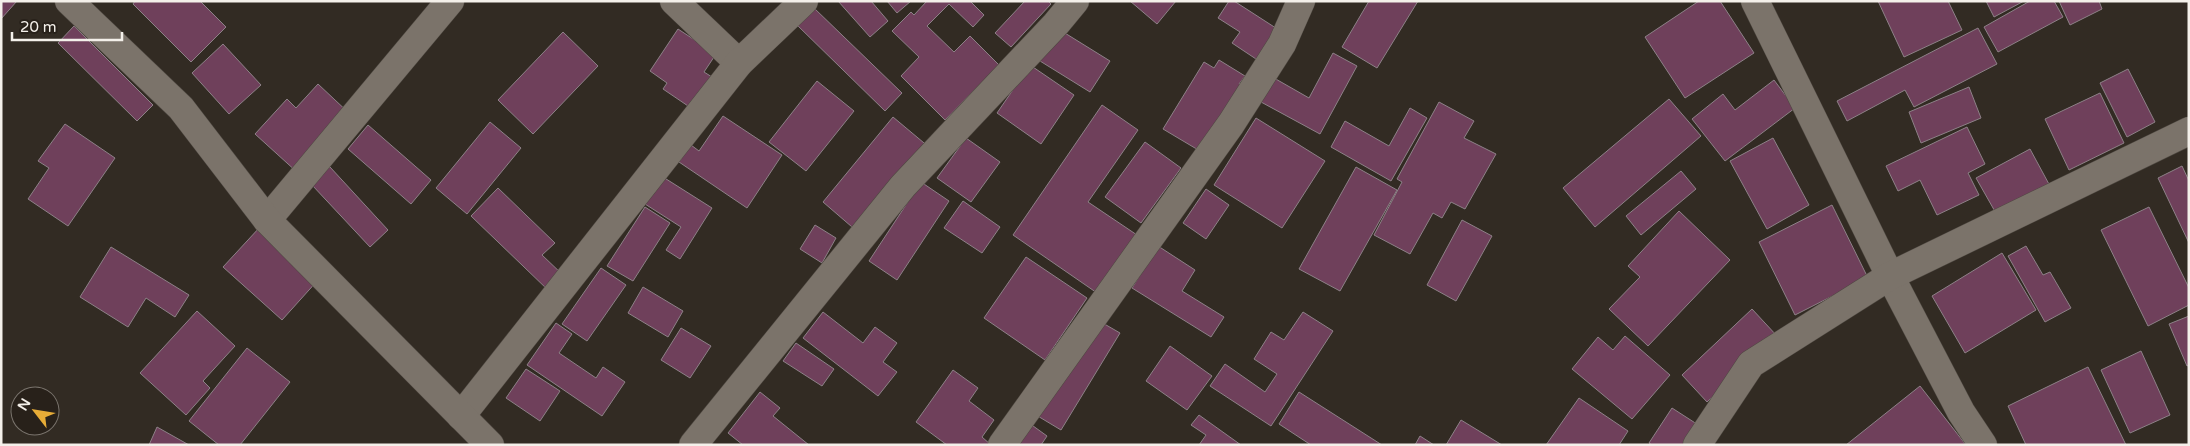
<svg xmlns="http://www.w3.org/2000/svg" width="2190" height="446" font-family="'Varela Round',sans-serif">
<rect width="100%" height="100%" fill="#322b23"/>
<!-- building -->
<g fill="#6f405b" stroke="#8d8187">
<polygon points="1,1 17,1 1,19"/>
<polygon points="135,1 200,1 226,27 191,62 133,4"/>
<polygon points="838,1 871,1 888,21 870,37"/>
<polygon points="887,1 911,1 897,13"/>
<polygon points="927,1 970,1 984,15 973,27 949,4 927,26 954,52 970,36 999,65 945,120 901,76 919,57 892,31 911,12 914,15"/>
<polygon points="1025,1 1048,1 1051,4 1011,47 995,33"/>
<polygon points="1130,1 1176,1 1157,24"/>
<polygon points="1229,1 1234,1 1282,32 1262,63 1232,43 1240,32 1218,18"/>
<polygon points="1369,1 1418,1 1377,68 1342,47"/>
<polygon points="1699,1 1720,1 1754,53 1685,98 1645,37"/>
<polygon points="1878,1 1948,1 1962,30 1904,57"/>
<polygon points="1986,1 2024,1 1994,17"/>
<polygon points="2030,1 2054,1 2063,17 1998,52 1984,27"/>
<polygon points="2059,1 2099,1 2102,9 2070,25"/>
<polygon points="814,8 902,93 885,111 797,25"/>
<polygon points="74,26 153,105 137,121 58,43"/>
<polygon points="1978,28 1997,64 1914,107 1905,90 1847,121 1837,101"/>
<polygon points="678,29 716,54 704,72 712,77 691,108 663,89 667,83 650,71"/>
<polygon points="1060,30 1110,61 1090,92 1040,61"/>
<polygon points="563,32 598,66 533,134 498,100"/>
<polygon points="223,44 261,85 229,114 192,73"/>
<polygon points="1333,53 1357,66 1320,134 1261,102 1274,78 1309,98"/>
<polygon points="1219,60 1245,76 1239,84 1246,88 1205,154 1163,129 1204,62 1214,68"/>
<polygon points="1030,65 1074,95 1041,144 997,113"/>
<polygon points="2128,69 2155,122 2127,137 2100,83"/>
<polygon points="1774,80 1795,108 1725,161 1692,119 1723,94 1735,110"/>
<polygon points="817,81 854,111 806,171 769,142"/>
<polygon points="318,84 351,115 298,173 255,134 287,99 296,108"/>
<polygon points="1969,87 1981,118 1921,143 1909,112"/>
<polygon points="2100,93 2124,143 2069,170 2045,119"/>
<polygon points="1669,99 1701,136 1595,227 1563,188"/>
<polygon points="1439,102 1474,121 1464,138 1496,154 1465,209 1451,202 1442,218 1433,213 1410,254 1374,235 1402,182 1397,179"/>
<polygon points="1102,105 1138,130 1088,202 1140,237 1100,295 1013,235"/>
<polygon points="1410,108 1427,118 1391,181 1331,147 1345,121 1389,146"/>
<polygon points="723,116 782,155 747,208 679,162 691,145 699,151"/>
<polygon points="893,117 930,148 859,233 823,202"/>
<polygon points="1256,118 1325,161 1282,228 1214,185"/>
<polygon points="490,122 521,148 467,214 436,188"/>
<polygon points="65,124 115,158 68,226 28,199 49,168 38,161"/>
<polygon points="368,125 431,180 411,204 348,149"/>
<polygon points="1967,127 1985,164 1968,173 1979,195 1937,215 1920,180 1898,191 1886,166"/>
<polygon points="966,138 1000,162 971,202 937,178"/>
<polygon points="1773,138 1809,205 1767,229 1730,161"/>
<polygon points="1145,142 1181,168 1141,223 1105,197"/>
<polygon points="2030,149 2050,186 1997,215 1976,178"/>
<polygon points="2182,166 2189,181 2189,243 2158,178"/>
<polygon points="330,167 388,230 370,247 312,185"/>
<polygon points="1356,167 1397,190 1340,291 1299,269"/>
<polygon points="1681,171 1696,189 1641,235 1626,216"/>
<polygon points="663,177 712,208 680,259 666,250 681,227 645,204"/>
<polygon points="921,182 949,201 897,280 869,261"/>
<polygon points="498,188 555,243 542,255 564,276 549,291 471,216"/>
<polygon points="1206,189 1229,205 1206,239 1183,223"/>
<polygon points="963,201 1000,227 982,253 944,228"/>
<polygon points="1832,205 1868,278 1795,315 1759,242"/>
<polygon points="645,207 670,223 633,281 607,266"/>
<polygon points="2149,207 2189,288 2189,305 2148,326 2101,230"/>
<polygon points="1679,211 1730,260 1648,346 1609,309 1640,277 1628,266"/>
<polygon points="1462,220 1492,236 1456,301 1427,285"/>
<polygon points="815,225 836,238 822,263 800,249"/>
<polygon points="260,227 318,280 282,320 223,267"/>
<polygon points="1158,246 1195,270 1182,291 1224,317 1211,337 1132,288"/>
<polygon points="2026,246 2043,275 2050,272 2071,308 2045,322 2008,256"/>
<polygon points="111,247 189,295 175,317 146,298 128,327 80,297"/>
<polygon points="2002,253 2036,310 1965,353 1932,296"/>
<polygon points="1026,257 1087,298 1045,360 984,318"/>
<polygon points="601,268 626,285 587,341 562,324"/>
<polygon points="643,287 683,311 668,337 628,313"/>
<polygon points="1752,309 1777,336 1707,402 1682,375"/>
<polygon points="197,311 235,346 203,381 210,388 186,415 140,373"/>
<polygon points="823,312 863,343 875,327 897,343 883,362 897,372 878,396 803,338"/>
<polygon points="1303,312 1333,331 1271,426 1210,386 1225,364 1265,392 1277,374 1254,359 1271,332 1284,340"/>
<polygon points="2189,316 2189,365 2187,366 2169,324"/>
<polygon points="1094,318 1120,333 1061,430 1036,415"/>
<polygon points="556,323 572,334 559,353 596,378 603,367 625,382 602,416 527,365"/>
<polygon points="681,328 711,346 690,378 661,360"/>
<polygon points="1625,336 1670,375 1632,419 1572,369 1598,337 1613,350"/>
<polygon points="796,343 834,369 822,386 783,361"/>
<polygon points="1170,346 1212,376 1187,410 1146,381"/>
<polygon points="247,348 290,382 240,445 219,445 189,421"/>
<polygon points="2141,351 2170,415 2130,433 2101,370"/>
<polygon points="2088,367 2126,445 2026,445 2008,406"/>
<polygon points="526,369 560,391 540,421 506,398"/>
<polygon points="953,370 978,388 969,401 994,420 982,437 991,445 947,445 916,422"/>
<polygon points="1920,386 1966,445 1846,445"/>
<polygon points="760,392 780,408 773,416 809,445 743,445 728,433"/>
<polygon points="1299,392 1382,445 1311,445 1279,424"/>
<polygon points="1579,398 1628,431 1619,445 1546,445"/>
<polygon points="1672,408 1703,428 1692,445 1652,445 1649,443"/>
<polygon points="1199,415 1241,445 1199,445 1206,435 1191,425"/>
<polygon points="1461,420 1502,445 1446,445"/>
<polygon points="1029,423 1047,436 1041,445 1013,445"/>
<polygon points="157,427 189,445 149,445"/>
<polygon points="1420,436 1434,445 1415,445"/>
</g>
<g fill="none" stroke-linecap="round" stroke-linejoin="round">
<!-- street casing -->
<g stroke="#4e4841" stroke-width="29">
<g id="street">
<polyline points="674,1 739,63"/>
<polyline points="1755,1 1890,276 1961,412 1983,445"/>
<polyline points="267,220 450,1"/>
<polyline points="461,416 739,63 804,1"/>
<polyline points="693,445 903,186 1056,24 1075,1"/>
<polyline points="1002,445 1231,124 1282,44 1301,1"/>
<polyline points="1697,445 1751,364 1890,276 2189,131"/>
</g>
</g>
<!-- secondary casing -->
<g stroke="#4e4841" stroke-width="29">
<polyline id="secondary" points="69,1 181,108 267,220 490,445"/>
</g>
<!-- street -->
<use href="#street" stroke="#7b736a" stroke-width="28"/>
<!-- secondary -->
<use href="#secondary" stroke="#7b736a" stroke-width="28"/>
</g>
<!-- border -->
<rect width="2190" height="446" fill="none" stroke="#f4f0ea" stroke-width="5"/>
<!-- north arrow -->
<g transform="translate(35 411) rotate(301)"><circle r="24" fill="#28211a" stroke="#7a746d"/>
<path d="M0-4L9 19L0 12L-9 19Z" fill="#e7ac37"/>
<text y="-8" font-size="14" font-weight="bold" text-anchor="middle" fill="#f4f0ea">N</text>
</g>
<!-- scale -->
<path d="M12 32v8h110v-8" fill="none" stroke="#f4f0ea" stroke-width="2.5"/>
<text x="20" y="32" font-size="15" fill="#f4f0ea" stroke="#28211a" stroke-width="4" paint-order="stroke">20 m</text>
</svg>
